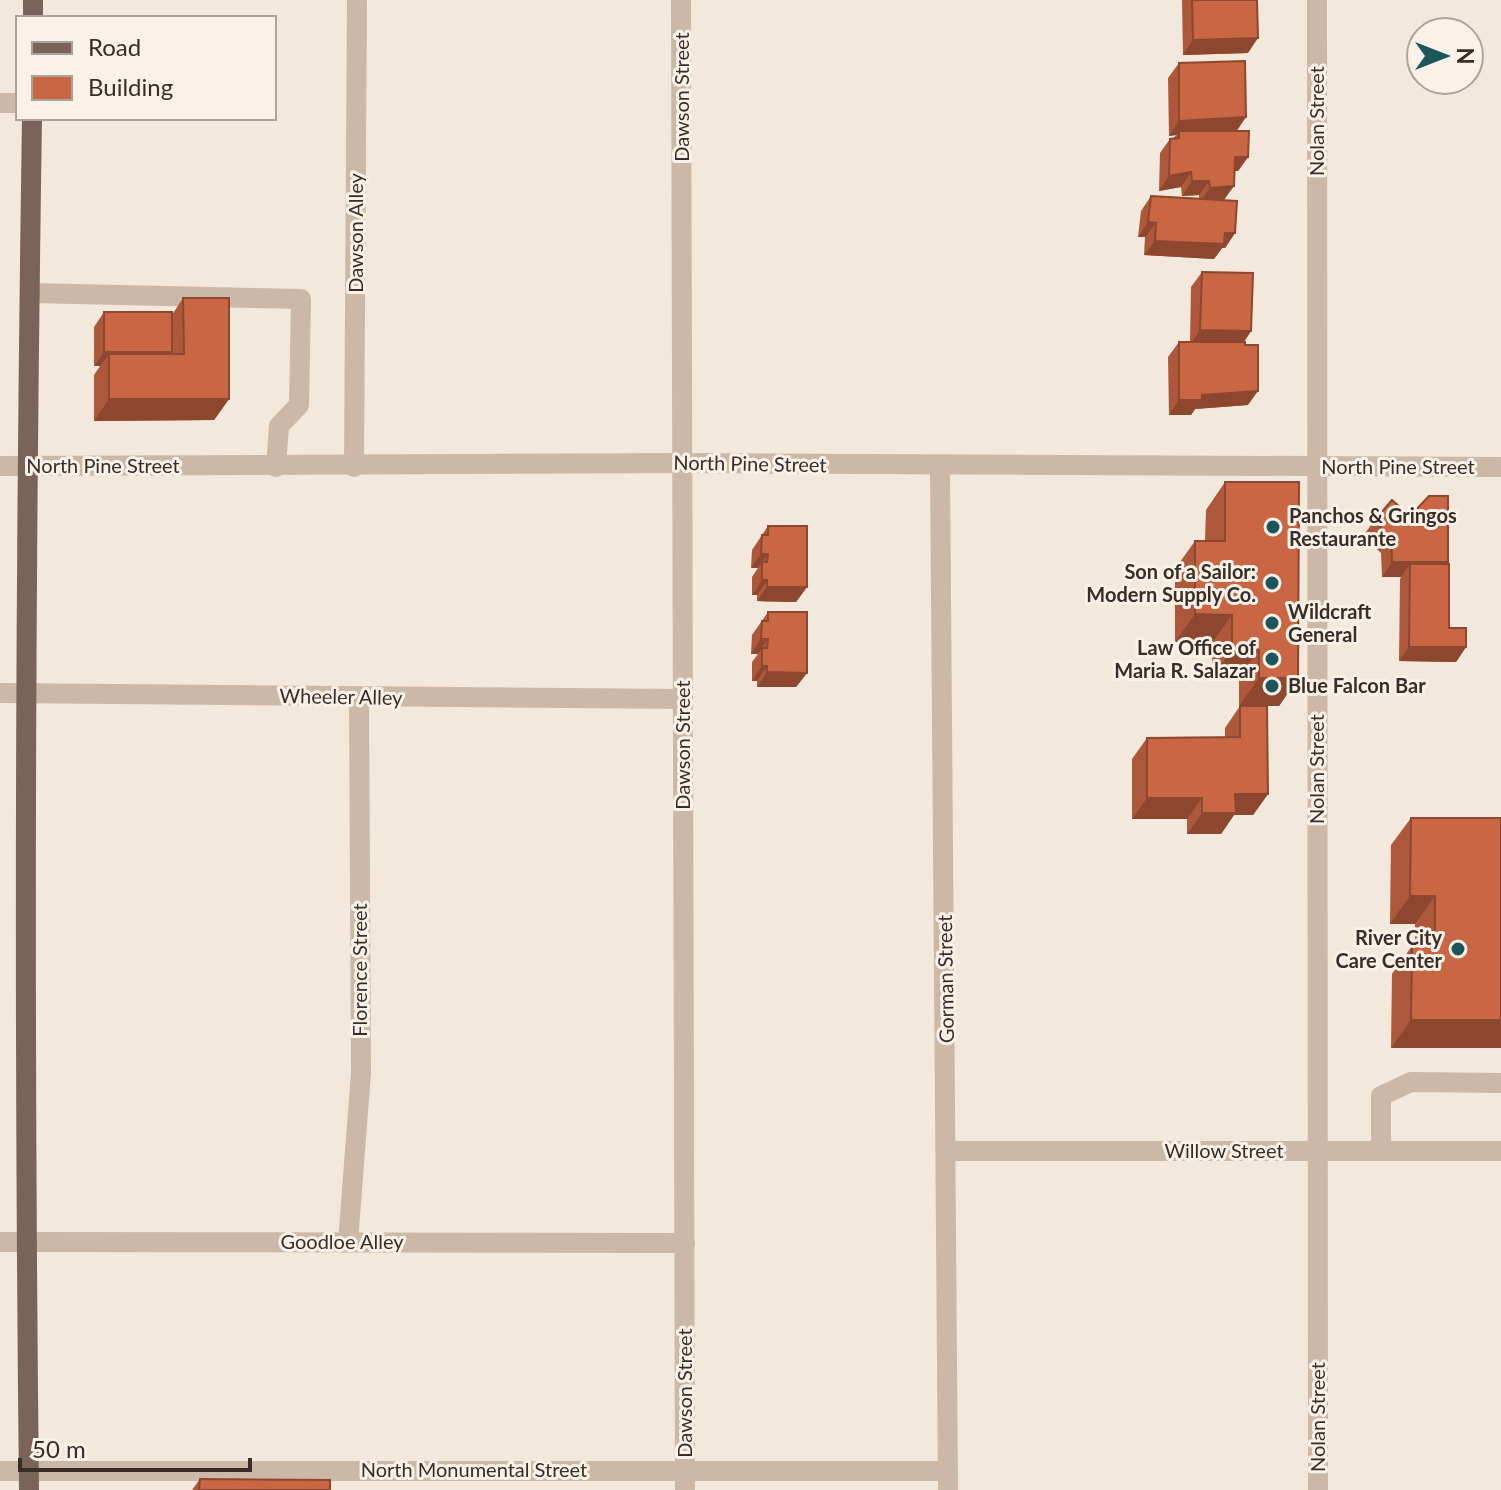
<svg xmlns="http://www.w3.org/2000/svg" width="1501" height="1490" font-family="Lato,sans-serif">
<rect width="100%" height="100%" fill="#f3e8dc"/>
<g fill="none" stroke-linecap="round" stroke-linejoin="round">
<!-- minor -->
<g stroke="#cbb8a7" stroke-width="20">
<polyline points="681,0 685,1490"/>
<polyline points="1317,0 1318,1490"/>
<polyline points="0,103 18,103"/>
<polyline points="30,293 301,299 299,405 279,426 276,467"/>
<polyline points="0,466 684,463 1501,467"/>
<polyline points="354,467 357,0"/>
<polyline points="940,467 948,1490"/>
<polyline points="0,693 683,699"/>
<polyline points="947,1151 1501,1151"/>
<polyline points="1381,1151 1381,1096 1411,1082 1501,1083"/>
<polyline points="0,1242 685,1243"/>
<polyline points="348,1242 361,1073 359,698"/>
<polyline points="0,1471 947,1471"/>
</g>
<!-- major -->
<g stroke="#7a6459" stroke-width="20">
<polyline points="33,18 33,0"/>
<path d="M29 1490C24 1033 25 575 32 118"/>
</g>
</g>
<!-- wall -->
<g fill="#ad583a">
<polygon points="1182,0 1257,0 1248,53 1183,55"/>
<polygon points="1179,63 1237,131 1248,157 1238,171 1234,171 1224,200 1235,233 1225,248 1222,248 1214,259 1144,255 1145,237 1138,237 1141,211 1151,196 1199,199 1199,195 1182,196 1181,187 1159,191 1160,153 1170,139 1173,139 1176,135 1169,136 1168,78"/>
<polygon points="1202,272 1251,331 1244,342 1248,405 1195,409 1191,415 1169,415 1168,357 1179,342 1190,342 1191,287"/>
<polygon points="183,298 229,399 214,420 94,421 94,375 100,366 94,366 94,327 104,312 172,315"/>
<polygon points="1225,482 1298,678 1279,706 1239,706 1239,677 1212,677 1212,643 1175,642 1175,569 1195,541 1205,541 1206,510"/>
<polygon points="1374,521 1446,564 1449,628 1466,647 1456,662 1399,661 1400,579 1401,577 1382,577 1381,553 1363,536"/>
<polygon points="768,526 807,587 796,602 757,601 757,595 752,595 752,577 758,568 751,568 752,550"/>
<polygon points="768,612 807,673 796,687 757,687 757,681 752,681 752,662 758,654 751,654 752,635"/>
<polygon points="1240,706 1268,794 1253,815 1234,815 1221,834 1187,834 1187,819 1132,819 1132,759 1147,738 1225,737 1225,728"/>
<polygon points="1411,818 1501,818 1501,1048 1391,1048 1392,974 1412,946 1415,946 1415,924 1390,924 1391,845"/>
<polygon points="200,1479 330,1490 192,1490"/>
</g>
<!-- shaded-wall -->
<g fill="#8d472f">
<polygon points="1258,38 1248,53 1183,55 1193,40"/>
<polygon points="1246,117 1236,132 1179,131 1176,135 1169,136 1179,121"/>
<polygon points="1235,157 1248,157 1238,171 1225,171"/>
<polygon points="1191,172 1181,187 1159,191 1169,176"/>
<polygon points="1192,181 1209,181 1199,195 1182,196"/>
<polygon points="1234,186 1224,200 1200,202 1210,188"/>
<polygon points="1148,222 1156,223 1145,237 1138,237"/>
<polygon points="1225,233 1235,233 1225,248 1222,248 1214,259 1144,255 1155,241"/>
<polygon points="1200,330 1251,331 1241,346 1190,345"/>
<polygon points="104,352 172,352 162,366 109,354 100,366 94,366"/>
<polygon points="1258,391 1248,405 1195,409 1191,415 1169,415 1179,400 1202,395"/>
<polygon points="109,399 229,399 214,420 94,421"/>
<polygon points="761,554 768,554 758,568 751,568"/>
<polygon points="1392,562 1448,562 1437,577 1410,564 1401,577 1382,577"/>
<polygon points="762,580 767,580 757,595 752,595"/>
<polygon points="767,587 807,587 796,602 757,601"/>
<polygon points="1195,614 1232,615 1212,643 1175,642"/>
<polygon points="761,639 768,639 758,654 751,654"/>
<polygon points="1409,647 1466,647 1456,662 1399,661"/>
<polygon points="1232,650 1259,650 1239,677 1212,677"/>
<polygon points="762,666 767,666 757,681 752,681"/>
<polygon points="767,672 807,673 796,687 757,687"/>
<polygon points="1259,678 1298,678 1279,706 1239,706"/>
<polygon points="1235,794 1268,794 1253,815 1234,815 1221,834 1187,834 1202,813"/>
<polygon points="1147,798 1202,798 1187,819 1132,819"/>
<polygon points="1410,896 1435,896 1415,924 1390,924"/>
<polygon points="1411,1020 1501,1020 1501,1048 1391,1048"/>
</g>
<!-- building -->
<g fill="#c96643" stroke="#8d472f" stroke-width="2">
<polygon points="1192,0 1257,0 1258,38 1193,40"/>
<polygon points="1245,61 1246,117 1179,121 1179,63"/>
<polygon points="1179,131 1249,131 1248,157 1235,157 1234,186 1210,188 1209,181 1192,181 1191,172 1169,176 1170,139 1179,138"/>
<polygon points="1151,196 1237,201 1235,233 1225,233 1224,244 1155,241 1156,223 1148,222"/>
<polygon points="1202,272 1253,273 1251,331 1200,330"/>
<polygon points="183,298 229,298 229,399 109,399 109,354 184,354"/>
<rect x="104" y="312" width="68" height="40"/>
<polygon points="1179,342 1245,342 1245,345 1258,345 1258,391 1202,395 1202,400 1179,400"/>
<polygon points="1225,482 1299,482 1298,678 1259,678 1259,650 1232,650 1232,615 1195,614 1195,541 1225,541"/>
<polygon points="1429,496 1448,496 1448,562 1392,562 1391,538 1374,521 1392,500 1410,516"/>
<polygon points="768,526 807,526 807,587 767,587 767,580 762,580 762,562 767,562 768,554 761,554 762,535 768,535"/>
<polygon points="1410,564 1449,564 1449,628 1466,628 1466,647 1409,647"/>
<polygon points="768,612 807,612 807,673 767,672 767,666 762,666 762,648 767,648 768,639 761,639 762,621 768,621"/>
<polygon points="1240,706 1267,706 1268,794 1235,794 1236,813 1202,813 1202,798 1147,798 1147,738 1240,737"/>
<polygon points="1411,818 1501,818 1501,1020 1411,1020 1412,946 1435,947 1435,896 1410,896"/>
<polygon points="200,1479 330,1480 330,1490 199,1490"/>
</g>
<!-- markers -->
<g fill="#1c555b" stroke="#faf2e8" stroke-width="3">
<circle cx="1273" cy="527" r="8"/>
<circle cx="1272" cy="583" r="8"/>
<circle cx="1272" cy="623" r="8"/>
<circle cx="1272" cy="659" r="8"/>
<circle cx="1272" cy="686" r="8"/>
<circle cx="1458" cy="949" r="8"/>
</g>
<g text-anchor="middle" stroke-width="6" stroke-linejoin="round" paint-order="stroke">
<!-- street labels -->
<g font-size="20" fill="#382d28" stroke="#faf2e8">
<text transform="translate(682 97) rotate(-90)" y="7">Dawson Street</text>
<text transform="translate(1317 121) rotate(-90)" y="7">Nolan Street</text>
<text transform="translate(356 233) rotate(-90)" y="7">Dawson Alley</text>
<text transform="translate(750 464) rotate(1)" y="7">North Pine Street</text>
<text x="103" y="473">North Pine Street</text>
<text x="1398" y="474">North Pine Street</text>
<text transform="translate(341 697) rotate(1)" y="7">Wheeler Alley</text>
<text transform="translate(683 745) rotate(-90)" y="7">Dawson Street</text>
<text transform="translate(1317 769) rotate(-90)" y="7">Nolan Street</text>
<text transform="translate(360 970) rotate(-90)" y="7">Florence Street</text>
<text transform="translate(946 979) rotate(-91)" y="7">Gorman Street</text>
<text x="1224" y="1158">Willow Street</text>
<text x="342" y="1249">Goodloe Alley</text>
<text transform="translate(685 1393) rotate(-90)" y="7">Dawson Street</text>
<text transform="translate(1318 1417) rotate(-90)" y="7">Nolan Street</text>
<text x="474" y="1477">North Monumental Street</text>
</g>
<!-- poi labels -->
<g font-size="20" font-weight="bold" fill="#382d28" stroke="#faf2e8" text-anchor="start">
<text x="1289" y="523">Panchos &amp; Gringos<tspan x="1289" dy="23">Restaurante</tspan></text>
<text x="1256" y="579" text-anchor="end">Son of a Sailor:<tspan x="1256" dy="23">Modern Supply Co.</tspan></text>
<text x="1288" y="619">Wildcraft<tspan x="1288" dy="23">General</tspan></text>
<text x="1256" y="655" text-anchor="end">Law Office of<tspan x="1256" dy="23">Maria R. Salazar</tspan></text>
<text x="1288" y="693">Blue Falcon Bar</text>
<text x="1442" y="945" text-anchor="end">River City<tspan x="1442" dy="23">Care Center</tspan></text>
</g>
</g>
<!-- legend -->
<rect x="16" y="16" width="260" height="104" fill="#faf2e8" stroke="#aca39b" stroke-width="2"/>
<rect x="32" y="42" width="40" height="12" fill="#7a6459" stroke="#aca39b" stroke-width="2"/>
<text x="88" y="56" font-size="24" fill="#382d28">Road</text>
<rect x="32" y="76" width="40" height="24" fill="#c96643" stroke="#aca39b" stroke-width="2"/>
<text x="88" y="96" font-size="24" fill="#382d28">Building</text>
<!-- north arrow -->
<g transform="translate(1445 56) rotate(90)"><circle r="38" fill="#faf2e8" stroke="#aca39b" stroke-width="2"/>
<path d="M0-6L14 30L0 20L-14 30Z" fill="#1c555b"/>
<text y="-12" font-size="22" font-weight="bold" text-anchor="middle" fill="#382d28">N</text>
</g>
<!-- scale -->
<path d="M20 1458v12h230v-12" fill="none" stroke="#382d28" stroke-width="4"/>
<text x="32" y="1458" font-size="24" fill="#382d28" stroke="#faf2e8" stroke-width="6" paint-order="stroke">50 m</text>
</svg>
